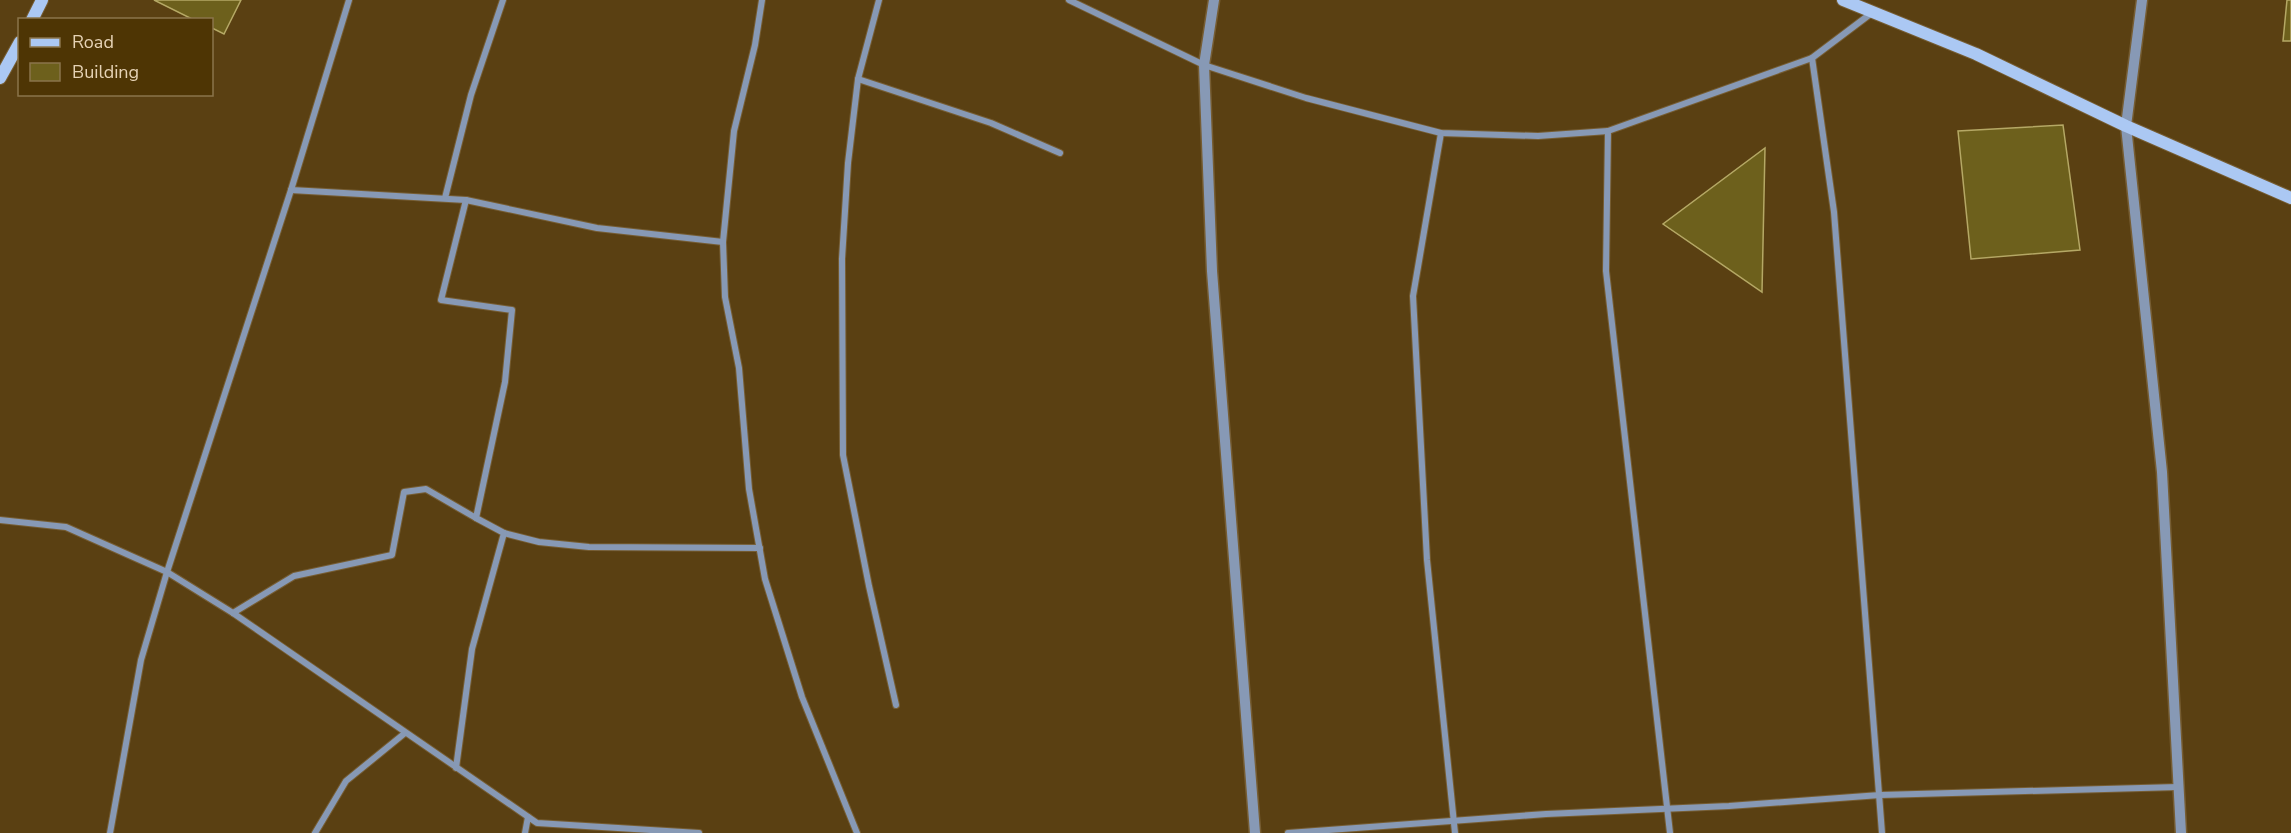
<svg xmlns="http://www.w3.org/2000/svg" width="2291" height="833" font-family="'Nunito Sans',sans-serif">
<rect width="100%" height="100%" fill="#5a4012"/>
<!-- building -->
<g fill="#6d601c" stroke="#b5a865" stroke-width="1.5">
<polygon points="154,0 241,0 224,34 212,28 212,20 194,20"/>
<polygon points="2287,0 2291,0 2291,41 2283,41"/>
<polygon points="2063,125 2080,250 1971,259 1958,131"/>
<polygon points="1765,148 1762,292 1663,224"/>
</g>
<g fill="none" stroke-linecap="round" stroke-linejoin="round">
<!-- minor casing -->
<g stroke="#765d33" stroke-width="8">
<g id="minor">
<polyline points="762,0 755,45 734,131 723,242 725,297 739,368 749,489 765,579 802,697 857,833"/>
<polyline points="879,0 858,79 848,163 842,259 843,455 869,586 896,705"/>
<polyline points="1069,0 1204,65 1306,98 1441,133 1538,136 1608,131"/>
<polyline points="1812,58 1834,212 1882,833"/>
<polyline points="858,79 991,123 1060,153"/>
<polyline points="1441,133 1413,296 1427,560 1455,833"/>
<polyline points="291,190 466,200 597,228 723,242"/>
<polyline points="445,198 471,95 503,0"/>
<polyline points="0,520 66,527 167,572 233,613 537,823 699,833"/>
<polyline points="504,533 539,542 589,547 760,548"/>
<polyline points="233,613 294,576 392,555 404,492 426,489 476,518"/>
<polyline points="456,768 472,649 504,533 476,518 505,382 512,310 441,300 466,200"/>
<polyline points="110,833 141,660 167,572 291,190 349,0"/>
<polyline points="315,833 346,781 405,733"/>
<polyline points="525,833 528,817"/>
<polyline points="1288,833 1546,814 1729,806 1880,795 2178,787"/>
<polyline points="1670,833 1606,271 1608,131 1812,58 1873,12"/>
</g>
</g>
<!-- tertiary casing -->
<g stroke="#765d33" stroke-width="13">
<g id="tertiary">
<polyline points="1214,0 1204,65 1212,271 1255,833"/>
<polyline points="2142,0 2126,126 2162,472 2181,833"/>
</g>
</g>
<!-- secondary casing -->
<g stroke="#765d33" stroke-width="14">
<g id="secondary">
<polyline points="1843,0 1976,54 2126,126 2291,198"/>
<polyline points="32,20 42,0"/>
<polyline points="0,78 20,42"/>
</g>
</g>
<!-- minor -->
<use href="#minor" stroke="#8799b5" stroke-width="6"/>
<!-- tertiary -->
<use href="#tertiary" stroke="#8799b5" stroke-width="10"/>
<!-- secondary -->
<use href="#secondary" stroke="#abc8f3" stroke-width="12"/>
</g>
<!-- legend -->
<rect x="18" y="18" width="195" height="78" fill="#4e3504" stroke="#8a744b" stroke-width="1.5"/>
<rect x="30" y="38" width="30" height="9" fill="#abc8f3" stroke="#8a744b" stroke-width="1.5"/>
<text x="72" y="48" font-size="18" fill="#e5d2b5">Road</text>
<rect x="30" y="63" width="30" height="18" fill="#6d601c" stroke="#8a744b" stroke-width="1.5"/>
<text x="72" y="78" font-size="18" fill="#e5d2b5">Building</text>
</svg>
